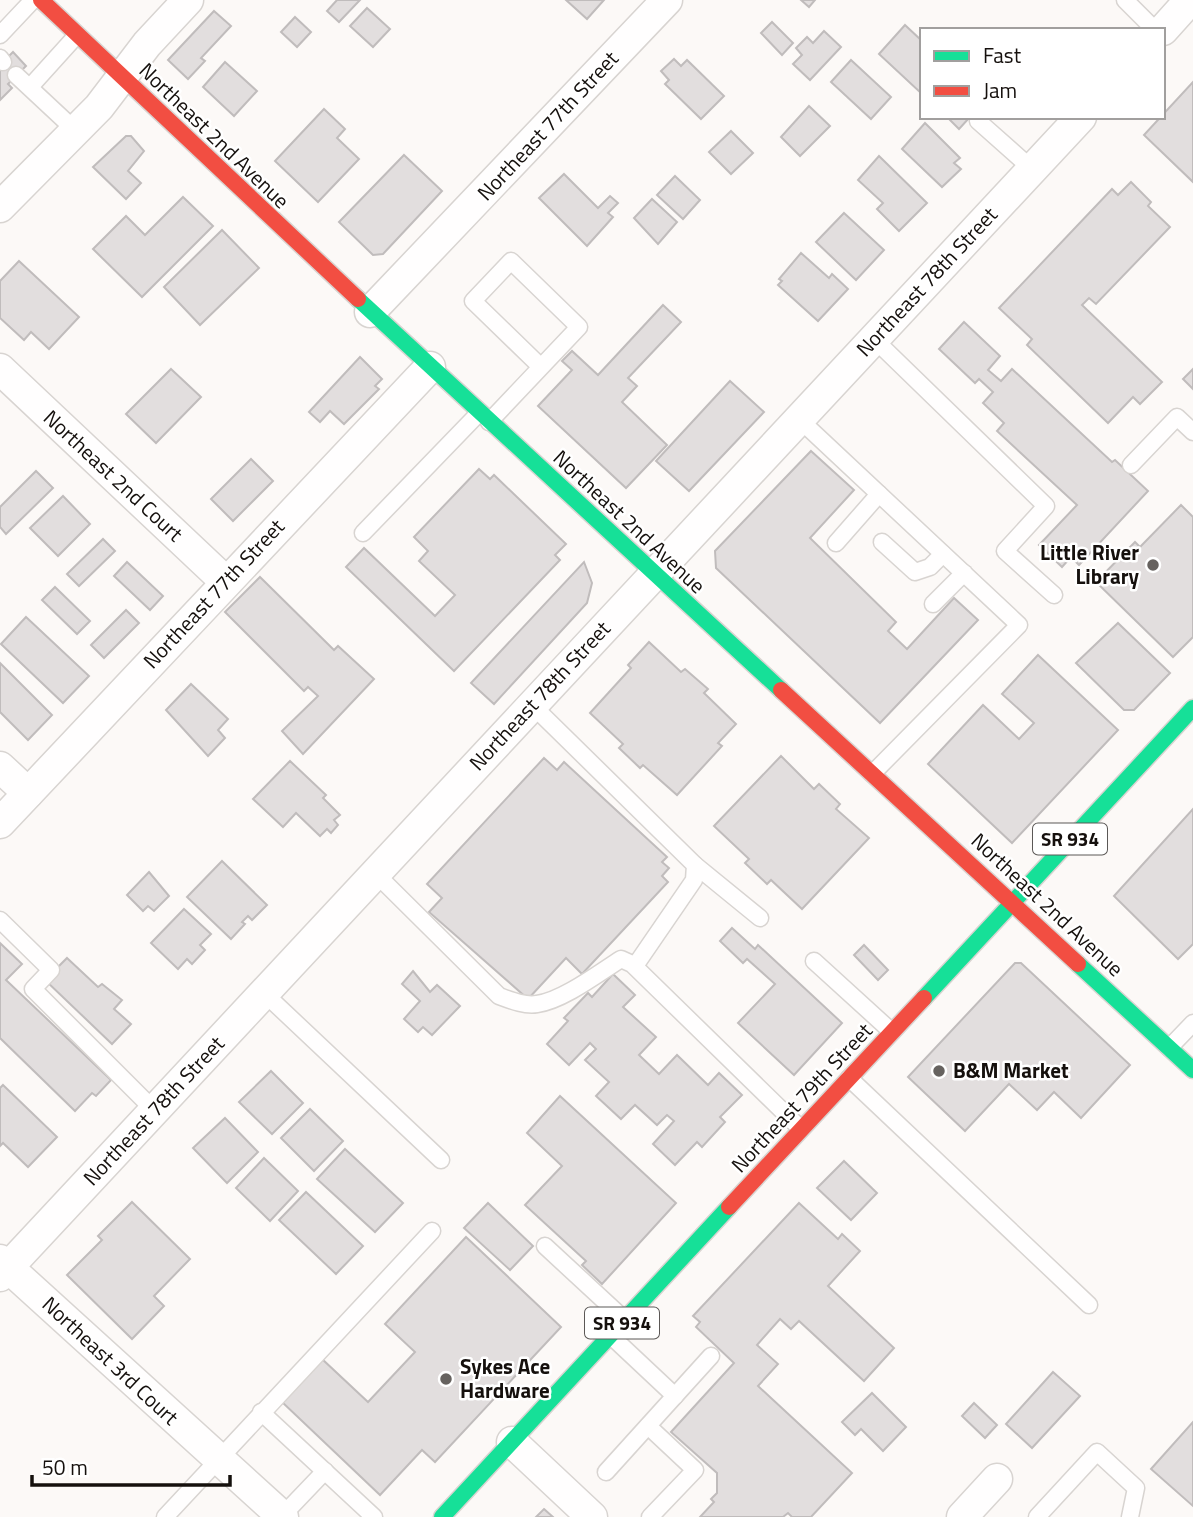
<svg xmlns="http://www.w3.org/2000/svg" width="1193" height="1517" font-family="'Titillium Web',sans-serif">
<rect width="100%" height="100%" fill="#fcf9f7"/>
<!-- building -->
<g fill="#e2dede" stroke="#c0bcbc" stroke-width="2">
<polygon points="337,0 360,0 339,22 327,11"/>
<polygon points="566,0 604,0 587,19"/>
<polygon points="801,0 815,0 809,7"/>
<polygon points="367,8 390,29 373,47 350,26"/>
<polygon points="214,11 231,26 201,58 205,61 188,79 168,60"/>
<polygon points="295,17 311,32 297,47 281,32"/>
<polygon points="772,22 793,43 782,55 761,33"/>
<polygon points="905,25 922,41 922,94 879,54"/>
<polygon points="824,31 841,47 810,80 793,64 802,55 796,48 807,37 813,43"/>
<polygon points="13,52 26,66 8,84 12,88 0,100 0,65"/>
<polygon points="674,59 681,66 687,60 724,96 701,119 665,84 669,80 661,71"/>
<polygon points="851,60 891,97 871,119 831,82"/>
<polygon points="225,62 257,91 234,116 203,87"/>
<polygon points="1193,82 1193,182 1144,135"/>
<polygon points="809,106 830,126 800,156 781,137"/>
<polygon points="324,109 345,129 337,138 359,159 318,202 275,161"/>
<polygon points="947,117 970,117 959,129"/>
<polygon points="925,123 960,158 954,163 961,169 942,187 902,149"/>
<polygon points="731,131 753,153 731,174 709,152"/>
<polygon points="126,136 131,136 144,151 128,171 141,183 126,199 93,167"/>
<polygon points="404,155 442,191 383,254 373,255 339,222"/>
<polygon points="879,156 927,203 899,231 877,209 883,203 858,180"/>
<polygon points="564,174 598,208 610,196 618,203 608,213 613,217 587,246 539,198"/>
<polygon points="675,176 700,200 683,219 657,195"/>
<polygon points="1131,182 1151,202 1148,206 1170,227 1096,304 1089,298 1082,305 1162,382 1140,404 1133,397 1108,423 1027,345 1032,339 999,308 1112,189 1118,195"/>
<polygon points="183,197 213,226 142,297 93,249 126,216 145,235"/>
<polygon points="652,199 677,222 658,244 634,218"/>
<polygon points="844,213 884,250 856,280 816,242"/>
<polygon points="222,230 259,268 200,325 164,287"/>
<polygon points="801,253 829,278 832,274 848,289 818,321 778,285 782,281 779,279"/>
<polygon points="19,261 79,317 49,349 31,332 24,340 0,318 0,281"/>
<polygon points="663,305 681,322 628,378 637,386 622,402 667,445 626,488 538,406 572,370 562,361 572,351 598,375"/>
<polygon points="964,322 1000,356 988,370 1001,381 1012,369 1112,462 1115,460 1148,491 1079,565 1071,557 1062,567 1039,545 1077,505 997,431 1004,423 983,403 993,392 979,379 975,383 939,349"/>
<polygon points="360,357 382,379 375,386 379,389 344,424 330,411 320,422 309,412"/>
<polygon points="171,369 201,397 156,443 126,414"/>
<polygon points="1193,369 1193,389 1183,379"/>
<polygon points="730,381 764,412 689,491 656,461"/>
<polygon points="811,451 854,490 810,538 896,622 888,631 907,649 954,598 978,620 880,723 716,568 715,551"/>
<polygon points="251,459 273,481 233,521 211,499"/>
<polygon points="479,469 490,479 494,475 566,544 555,555 560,560 454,671 346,567 364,548 435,616 455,595 419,561 428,551 414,537"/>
<polygon points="36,471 53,488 6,534 0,527 0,507"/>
<polygon points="63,496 90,524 58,556 30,528"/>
<polygon points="1181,505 1193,517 1193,637 1173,657 1096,582 1135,542 1140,547"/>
<polygon points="103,539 115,551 79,586 67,574"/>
<polygon points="127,562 163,596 150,610 114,576"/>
<polygon points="584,562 592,583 587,603 494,704 471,683"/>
<polygon points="260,577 334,650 338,646 374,679 303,754 282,731 318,696 308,687 304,691 225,612"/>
<polygon points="55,587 90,621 77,634 42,600"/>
<polygon points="126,610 139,623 104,658 91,645"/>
<polygon points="26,617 89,676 63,703 1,644"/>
<polygon points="1118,623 1170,673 1134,710 1124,710 1076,663"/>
<polygon points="649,642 681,672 685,669 708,689 704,693 736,724 718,743 722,746 677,795 643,765 640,768 619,748 623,744 590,713 631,668 628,665"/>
<polygon points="1038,655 1118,730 1012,843 928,764 983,705 1019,739 1034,723 1002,694"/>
<polygon points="0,663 52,715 28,740 0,712"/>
<polygon points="191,684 228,719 218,730 225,738 208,756 166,710"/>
<polygon points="781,756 814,789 819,784 840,804 836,809 869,838 802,909 771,880 767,884 745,863 749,859 714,826"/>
<polygon points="544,758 557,770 564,762 667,857 662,862 669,868 662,876 668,882 582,974 566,958 528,999 429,912 442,898 427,884"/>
<polygon points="290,761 326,795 323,798 340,815 334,820 338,825 331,833 327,829 320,836 296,813 283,827 253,799"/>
<polygon points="1193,809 1193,944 1178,959 1114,896"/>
<polygon points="222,861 267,905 252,920 248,916 242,922 245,924 231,939 187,897"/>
<polygon points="149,872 169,896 154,911 148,906 143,911 127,895"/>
<polygon points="184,909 211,934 200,945 205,950 192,964 187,959 178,969 151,943"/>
<polygon points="732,928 755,949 758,945 842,1023 794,1075 738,1023 775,984 747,959 743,963 720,941"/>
<polygon points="0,943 22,964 6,980 111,1080 96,1096 92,1093 75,1111 0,1038"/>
<polygon points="864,945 888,970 878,980 854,955"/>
<polygon points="67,958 98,987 102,984 122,1000 114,1009 131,1024 112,1044 45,980"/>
<polygon points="1015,963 1021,963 1130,1065 1081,1118 1054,1092 1037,1110 1009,1084 965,1131 908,1077"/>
<polygon points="413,971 430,992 437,985 460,1006 432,1035 423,1027 418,1032 404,1019 420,1001 402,984"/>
<polygon points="613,974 635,995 623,1007 656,1037 639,1055 659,1074 677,1055 708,1085 719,1073 742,1095 720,1117 725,1122 702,1147 697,1142 675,1165 653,1144 674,1121 667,1115 657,1125 635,1105 621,1119 596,1096 609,1082 585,1060 596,1049 590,1043 569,1065 547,1044 568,1021 564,1018 588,993 592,997"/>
<polygon points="271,1071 303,1103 272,1134 239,1102"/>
<polygon points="3,1085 57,1137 28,1167 3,1143 0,1146 0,1088"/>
<polygon points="560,1096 676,1203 602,1284 582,1265 586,1261 525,1205 562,1166 527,1133"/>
<polygon points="310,1109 343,1141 314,1171 281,1138"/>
<polygon points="225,1118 258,1152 227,1183 193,1148"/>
<polygon points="345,1149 403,1203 375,1232 317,1179"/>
<polygon points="264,1158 298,1191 270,1221 236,1188"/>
<polygon points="844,1161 877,1193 851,1220 817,1188"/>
<polygon points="306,1192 363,1246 336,1274 279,1220"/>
<polygon points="132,1202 190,1259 154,1296 164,1306 132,1339 67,1275 102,1240 98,1236"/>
<polygon points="488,1203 533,1246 510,1270 464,1228"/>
<polygon points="799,1203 838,1239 842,1234 860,1251 828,1286 894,1348 864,1381 799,1321 791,1329 780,1319 757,1345 778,1364 758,1386 852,1473 811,1517 792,1517 788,1513 783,1517 700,1517 714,1502 711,1499 717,1493 717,1473 671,1432 734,1363 696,1327 700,1322 693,1316"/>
<polygon points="466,1237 561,1327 435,1462 422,1450 380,1495 282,1402 322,1359 368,1402 415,1352 385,1324"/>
<polygon points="1053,1372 1080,1396 1032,1448 1006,1424"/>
<polygon points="872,1393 906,1427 883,1451 861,1429 855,1435 842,1422"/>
<polygon points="974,1403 997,1425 985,1438 962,1416"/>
<polygon points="1193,1422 1193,1506 1151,1469"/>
<polygon points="544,1509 553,1517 536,1517"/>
</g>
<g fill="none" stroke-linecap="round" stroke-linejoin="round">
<!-- lane casing -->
<g stroke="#d8d4d1" stroke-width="19">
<g id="lane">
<polyline points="1125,0 1155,30"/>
<polyline points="0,35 33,0"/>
<polyline points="0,58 3,62"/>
<polyline points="16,75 76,131"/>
<polyline points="30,87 77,35"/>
<polyline points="978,121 1032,169"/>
<polyline points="874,339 1046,506 1005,551 1054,595"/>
<polyline points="799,419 1019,625 872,774"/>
<polyline points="489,422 579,327 511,261 473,301 541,367"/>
<polyline points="1131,465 1177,417 1193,432"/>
<polyline points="363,533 479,413"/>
<polyline points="882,542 915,572 930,567 943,554"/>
<polyline points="836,543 879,494"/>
<polyline points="933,604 964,573"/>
<polyline points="532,705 695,865 694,880 635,966"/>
<polyline points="695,865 760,918"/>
<path d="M375 873 499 996C510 1000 524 1006 537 1004 562 1001 599 973 621 959L632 964 801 1129"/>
<polyline points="0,920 51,970 33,989 154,1110"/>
<polyline points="814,961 892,1032"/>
<polyline points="264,993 441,1160"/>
<polyline points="1169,1048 1193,1023"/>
<polyline points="849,1078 1089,1305"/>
<polyline points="545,1246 625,1320"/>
<polyline points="610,1335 675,1396"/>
<polyline points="261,1412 374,1517"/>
<polyline points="648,1426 695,1470 650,1517"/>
<polyline points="606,1472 711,1356"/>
<polyline points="282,1516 325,1471"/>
<polyline points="165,1517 432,1231"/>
<polyline points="1037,1517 1097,1452 1136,1488 1130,1517"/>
</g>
</g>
<!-- street casing -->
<g stroke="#d8d4d1" stroke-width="33">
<g id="street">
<polyline points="1163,30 1190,0"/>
<polyline points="0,207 99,107 147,44 188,0"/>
<polyline points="370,312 667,0"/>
<polyline points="0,369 226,582"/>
<polyline points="0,767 28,793"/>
<polyline points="0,823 430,367"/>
<polyline points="0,1260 283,1517"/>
<polyline points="0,1276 1081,117"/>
<polyline points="512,1442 592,1517"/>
<polyline points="962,1517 997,1479"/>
</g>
</g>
<!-- fast casing -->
<g stroke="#d8d4d1" stroke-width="19">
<g id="fast">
<polyline points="358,299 781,690"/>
<polyline points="1078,964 1193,1070"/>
<polyline points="924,998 1193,708"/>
<polyline points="442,1517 729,1207"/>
</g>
</g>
<!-- jam casing -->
<g stroke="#d8d4d1" stroke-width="19">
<g id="jam">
<polyline points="41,0 358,299"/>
<polyline points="781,690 1078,964"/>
<polyline points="729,1207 924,998"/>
</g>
</g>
<!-- lane -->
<use href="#lane" stroke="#fffefe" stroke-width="16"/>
<!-- street -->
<use href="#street" stroke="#fffefe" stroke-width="30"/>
<!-- fast -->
<use href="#fast" stroke="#16e098" stroke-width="16"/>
<!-- jam -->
<use href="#jam" stroke="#f24e42" stroke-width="16"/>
</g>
<!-- markers -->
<g fill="#66625f" stroke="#fff" stroke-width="2.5">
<circle cx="1153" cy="565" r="7"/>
<circle cx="939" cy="1071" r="7"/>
<circle cx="446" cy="1379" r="7"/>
</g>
<g text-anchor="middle" stroke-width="5" stroke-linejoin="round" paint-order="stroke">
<!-- shield labels -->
<g fill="#fff" stroke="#5b5856" stroke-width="2">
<rect x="1033" y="823.5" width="74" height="31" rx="5"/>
<rect x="585" y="1307.5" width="74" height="31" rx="5"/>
</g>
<g font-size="19" font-weight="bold" fill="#15100d">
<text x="1070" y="846">SR 934</text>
<text x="622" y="1330">SR 934</text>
</g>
<!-- street labels -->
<g font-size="21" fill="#15100d" stroke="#fff">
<text transform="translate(548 126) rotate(-47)" y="7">Northeast 77th Street</text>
<text transform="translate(214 136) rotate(44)" y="7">Northeast 2nd Avenue</text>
<text transform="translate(927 282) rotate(-47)" y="7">Northeast 78th Street</text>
<text transform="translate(113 476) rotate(43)" y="7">Northeast 2nd Court</text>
<text transform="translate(629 522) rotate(43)" y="7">Northeast 2nd Avenue</text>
<text transform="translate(214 594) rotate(-47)" y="7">Northeast 77th Street</text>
<text transform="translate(540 696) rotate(-47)" y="7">Northeast 78th Street</text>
<text transform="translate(1047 905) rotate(43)" y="7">Northeast 2nd Avenue</text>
<text transform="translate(802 1098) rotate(-47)" y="7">Northeast 79th Street</text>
<text transform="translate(154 1111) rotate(-47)" y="7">Northeast 78th Street</text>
<text transform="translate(110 1361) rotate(43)" y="7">Northeast 3rd Court</text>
</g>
<!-- poi labels -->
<g font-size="21" font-weight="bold" fill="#15100d" stroke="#fff" text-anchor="start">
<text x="1139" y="560" text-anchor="end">Little River<tspan x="1139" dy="24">Library</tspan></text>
<text x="953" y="1078">B&amp;M Market</text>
<text x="460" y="1374">Sykes Ace<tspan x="460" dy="24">Hardware</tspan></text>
</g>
</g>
<!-- legend -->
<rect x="920" y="28" width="245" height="91" fill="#ffffff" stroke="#a19f9e" stroke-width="2"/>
<rect x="934" y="51" width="35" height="10" fill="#16e098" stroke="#a19f9e" stroke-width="2"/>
<text x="983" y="63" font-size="21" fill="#15100d">Fast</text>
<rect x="934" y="86" width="35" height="10" fill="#f24e42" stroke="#a19f9e" stroke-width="2"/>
<text x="983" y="98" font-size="21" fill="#15100d">Jam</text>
<!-- scale -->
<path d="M32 1475v10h198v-10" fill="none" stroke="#15100d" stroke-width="3.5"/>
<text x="42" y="1475" font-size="21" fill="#15100d" stroke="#ffffff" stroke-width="5" paint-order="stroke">50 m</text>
</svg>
